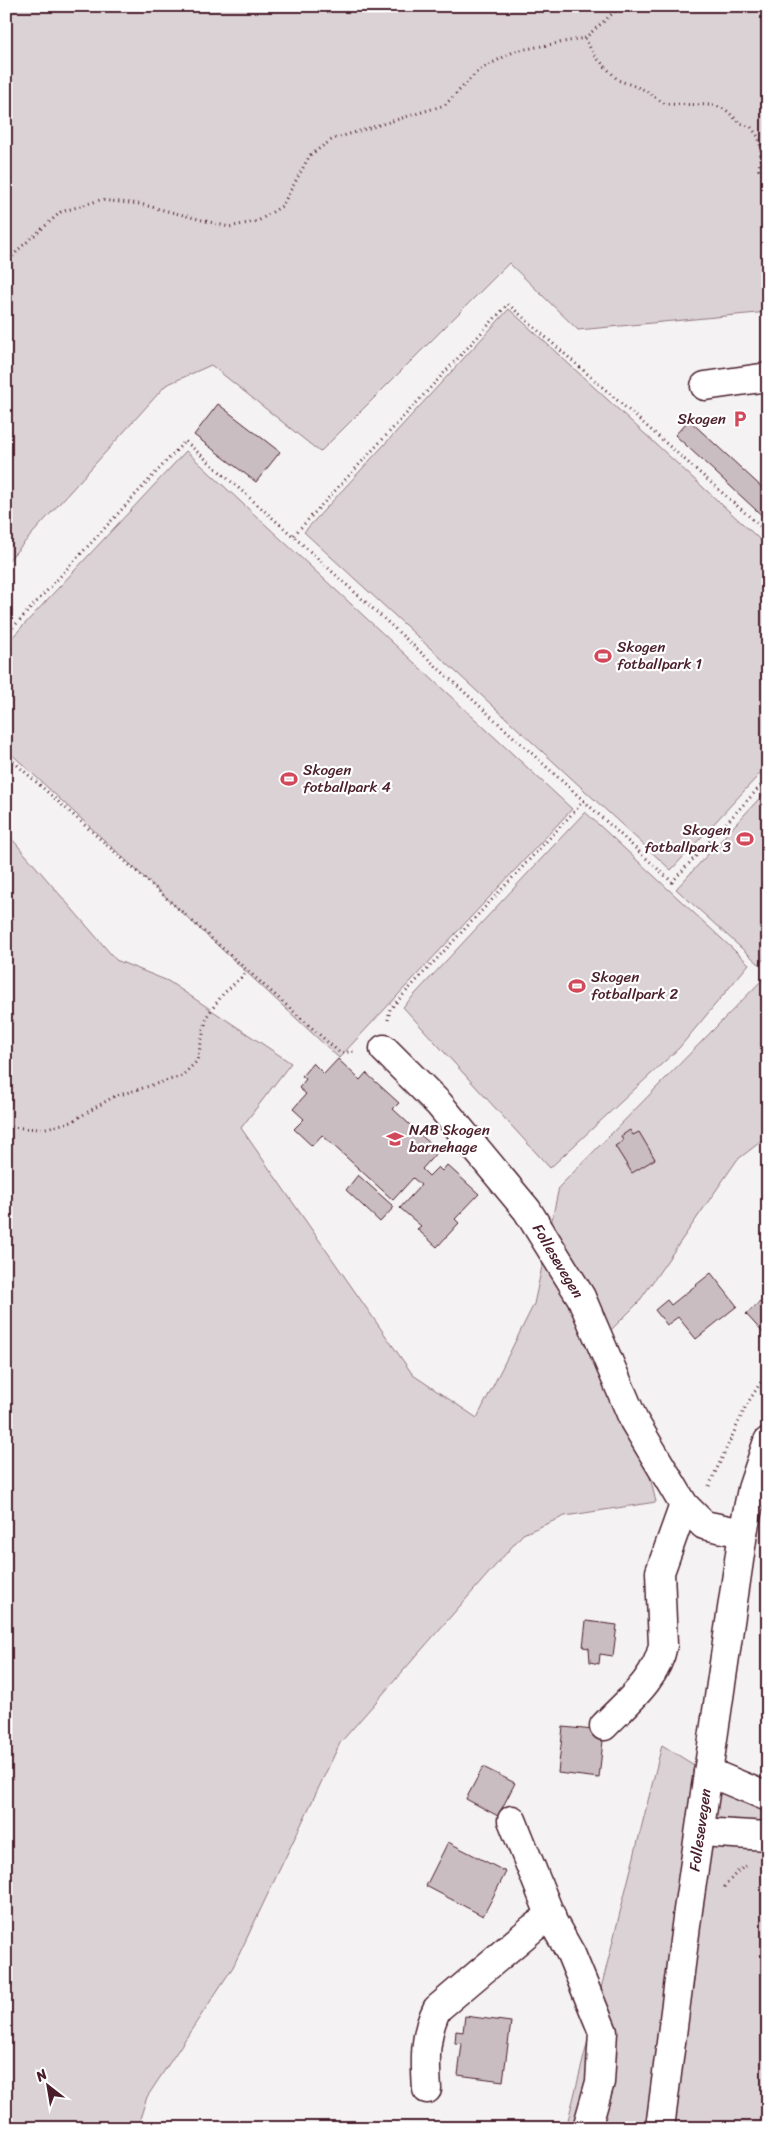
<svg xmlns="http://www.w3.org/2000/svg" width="774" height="2134" font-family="Sriracha,sans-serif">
<rect width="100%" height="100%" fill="#f4f2f2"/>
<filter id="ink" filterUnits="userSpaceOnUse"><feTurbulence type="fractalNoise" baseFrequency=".02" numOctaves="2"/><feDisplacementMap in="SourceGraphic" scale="10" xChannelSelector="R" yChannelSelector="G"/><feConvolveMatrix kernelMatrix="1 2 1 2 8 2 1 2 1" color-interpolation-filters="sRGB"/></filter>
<g filter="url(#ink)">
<!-- green -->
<g fill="#dbd2d5" stroke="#927880">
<polygon points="6,6 768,6 768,312 578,330 509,263 320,452 211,365 166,385 6,563"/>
<polygon points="509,309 768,547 768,765 671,870 304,532"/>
<polygon points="186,451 572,809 339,1058 6,749 6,644"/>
<polygon points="768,789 768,955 759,964 676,889"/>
<polygon points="585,812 749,964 679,1048 550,1168 403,1007"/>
<polygon points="6,832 116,960 168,981 291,1063 241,1128 413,1375 477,1418 534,1304 559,1187 768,974 768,1136 737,1160 638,1303 598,1343 635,1415 656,1502 565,1516 523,1534 340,1743 233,1967 147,2097 137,2128 6,2128"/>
<polygon points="662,1745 768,1811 768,2128 566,2128"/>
</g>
<!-- building -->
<g fill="#cabdc1" stroke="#4a1f2b">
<polygon points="218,404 280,452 256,482 194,435"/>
<polygon points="689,420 768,493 768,521 675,435"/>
<polygon points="338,1059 360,1080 366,1073 399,1103 393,1109 438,1151 422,1169 429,1176 438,1167 442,1171 447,1165 479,1194 455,1219 459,1223 437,1247 417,1229 421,1226 400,1208 421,1185 413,1178 393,1200 322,1135 312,1146 294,1129 304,1119 293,1109 306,1094 299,1088 306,1079 302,1076 313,1063 324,1074"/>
<polygon points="630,1130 633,1135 639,1132 655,1159 632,1173 615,1146 623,1141 621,1136"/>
<polygon points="358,1175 394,1207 380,1222 346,1190"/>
<polygon points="711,1273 737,1306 696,1339 678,1317 667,1325 655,1310 667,1300 671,1305"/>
<polygon points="760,1302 768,1311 768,1332 765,1335 746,1314"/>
<polygon points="586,1621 617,1625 613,1656 600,1654 599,1664 590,1662 589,1648 583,1647"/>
<polygon points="563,1727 604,1731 599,1778 558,1773"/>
<polygon points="483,1767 515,1783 498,1816 466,1799"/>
<polygon points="448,1842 506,1872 483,1916 426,1886"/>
<polygon points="465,2016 511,2022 503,2081 458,2075 462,2044 455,2043 456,2031 463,2032"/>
</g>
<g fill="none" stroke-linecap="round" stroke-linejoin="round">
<!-- minor casing -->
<g stroke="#4a1f2b" stroke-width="31">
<g id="minor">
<polyline points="705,386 768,377"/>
<polyline points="384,1049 439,1104 527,1210 581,1297 634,1421 684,1505 704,1525 743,1533"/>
<path d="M604 1726C627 1702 657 1679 663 1645L660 1572 684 1505"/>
<polyline points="512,1820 553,1922 571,1954 603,2032 600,2082 587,2128"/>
<path d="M427 2089C425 2061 424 2035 437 2009L533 1928 551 1915"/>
</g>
</g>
<!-- major casing -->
<g stroke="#4a1f2b" stroke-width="31">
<g id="major">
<polyline points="708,1772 768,1797"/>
<polyline points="700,1832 768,1836"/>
<polyline points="660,2128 688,1910 743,1533 752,1489 768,1441"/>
</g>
</g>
<!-- path -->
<g stroke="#4a1f2b" stroke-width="3" stroke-dasharray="1 4" stroke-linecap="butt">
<polyline points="585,38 594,55 618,80 645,90 665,104 714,105 726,110 740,123 751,127 759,138 761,151 759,170 768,180"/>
<polyline points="6,264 19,249 61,212 100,200 140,204 229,227 258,221 282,206 310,155 333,139 445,105 479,70 515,51 585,38 621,6"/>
<polyline points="6,635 185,441 293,536"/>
<polyline points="6,755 340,1053 355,1051"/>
<polyline points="584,801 293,536 508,304 768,533"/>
<polyline points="388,1020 390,1009 584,801 672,882 768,778"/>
<polyline points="6,1127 42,1129 71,1122 113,1097 182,1076 197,1061 207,1016 223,994 248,971"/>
<polyline points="709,1486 747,1404 768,1371"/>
<polyline points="724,1887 738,1871 746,1866"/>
</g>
<!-- minor -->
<use href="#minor" stroke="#fff" stroke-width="28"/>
<!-- major -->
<use href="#major" stroke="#fff" stroke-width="28"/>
</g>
</g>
<!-- icons -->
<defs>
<g id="parking-bare" transform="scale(1.35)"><path d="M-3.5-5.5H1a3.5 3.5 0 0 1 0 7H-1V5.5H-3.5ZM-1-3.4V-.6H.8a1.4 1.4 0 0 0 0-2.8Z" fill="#d1495b" stroke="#fff" stroke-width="2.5" paint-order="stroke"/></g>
<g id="stadium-bare" transform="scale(1.35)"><path d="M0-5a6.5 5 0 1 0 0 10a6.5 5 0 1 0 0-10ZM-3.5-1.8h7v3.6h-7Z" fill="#d1495b" stroke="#fff" stroke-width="2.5" paint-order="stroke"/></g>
<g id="school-bare" transform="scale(1.35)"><path d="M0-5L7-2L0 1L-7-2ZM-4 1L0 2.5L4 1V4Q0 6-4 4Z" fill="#d1495b" stroke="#fff" stroke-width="2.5" paint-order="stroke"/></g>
</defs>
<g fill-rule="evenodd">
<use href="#parking-bare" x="740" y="419"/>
<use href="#stadium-bare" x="603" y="656"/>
<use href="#stadium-bare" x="289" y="779"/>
<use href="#stadium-bare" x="745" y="839"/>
<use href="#stadium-bare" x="577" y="986"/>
<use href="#school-bare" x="395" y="1139"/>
</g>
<g text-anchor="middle" stroke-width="4.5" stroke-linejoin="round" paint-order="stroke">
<!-- poi labels -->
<g font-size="15" fill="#4a1f2b" stroke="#fff" text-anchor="start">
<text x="726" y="424" text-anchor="end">Skogen</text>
<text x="617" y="652">Skogen<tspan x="617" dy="17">fotballpark 1</tspan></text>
<text x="303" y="775">Skogen<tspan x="303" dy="17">fotballpark 4</tspan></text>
<text x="731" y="835" text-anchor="end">Skogen<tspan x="731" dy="17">fotballpark 3</tspan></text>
<text x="591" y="982">Skogen<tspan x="591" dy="17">fotballpark 2</tspan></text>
<text x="409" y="1135">NAB Skogen<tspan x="409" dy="17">barnehage</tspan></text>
</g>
<!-- street labels -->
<g font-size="15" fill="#4a1f2b" stroke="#fff">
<text transform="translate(558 1261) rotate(59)" y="5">Follesevegen</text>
<text transform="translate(700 1830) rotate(-82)" y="5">Follesevegen</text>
</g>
</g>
<!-- margin -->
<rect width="774" height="2134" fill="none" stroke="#fff" stroke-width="25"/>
<rect x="12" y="12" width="749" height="2109" fill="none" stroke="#4a1f2b" stroke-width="2" filter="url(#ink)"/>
<!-- north arrow -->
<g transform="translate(48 2086) rotate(329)" stroke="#ffffff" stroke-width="4" paint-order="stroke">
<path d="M0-4L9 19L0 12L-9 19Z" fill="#4a1f2b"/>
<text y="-8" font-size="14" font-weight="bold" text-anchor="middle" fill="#4a1f2b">N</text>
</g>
</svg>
